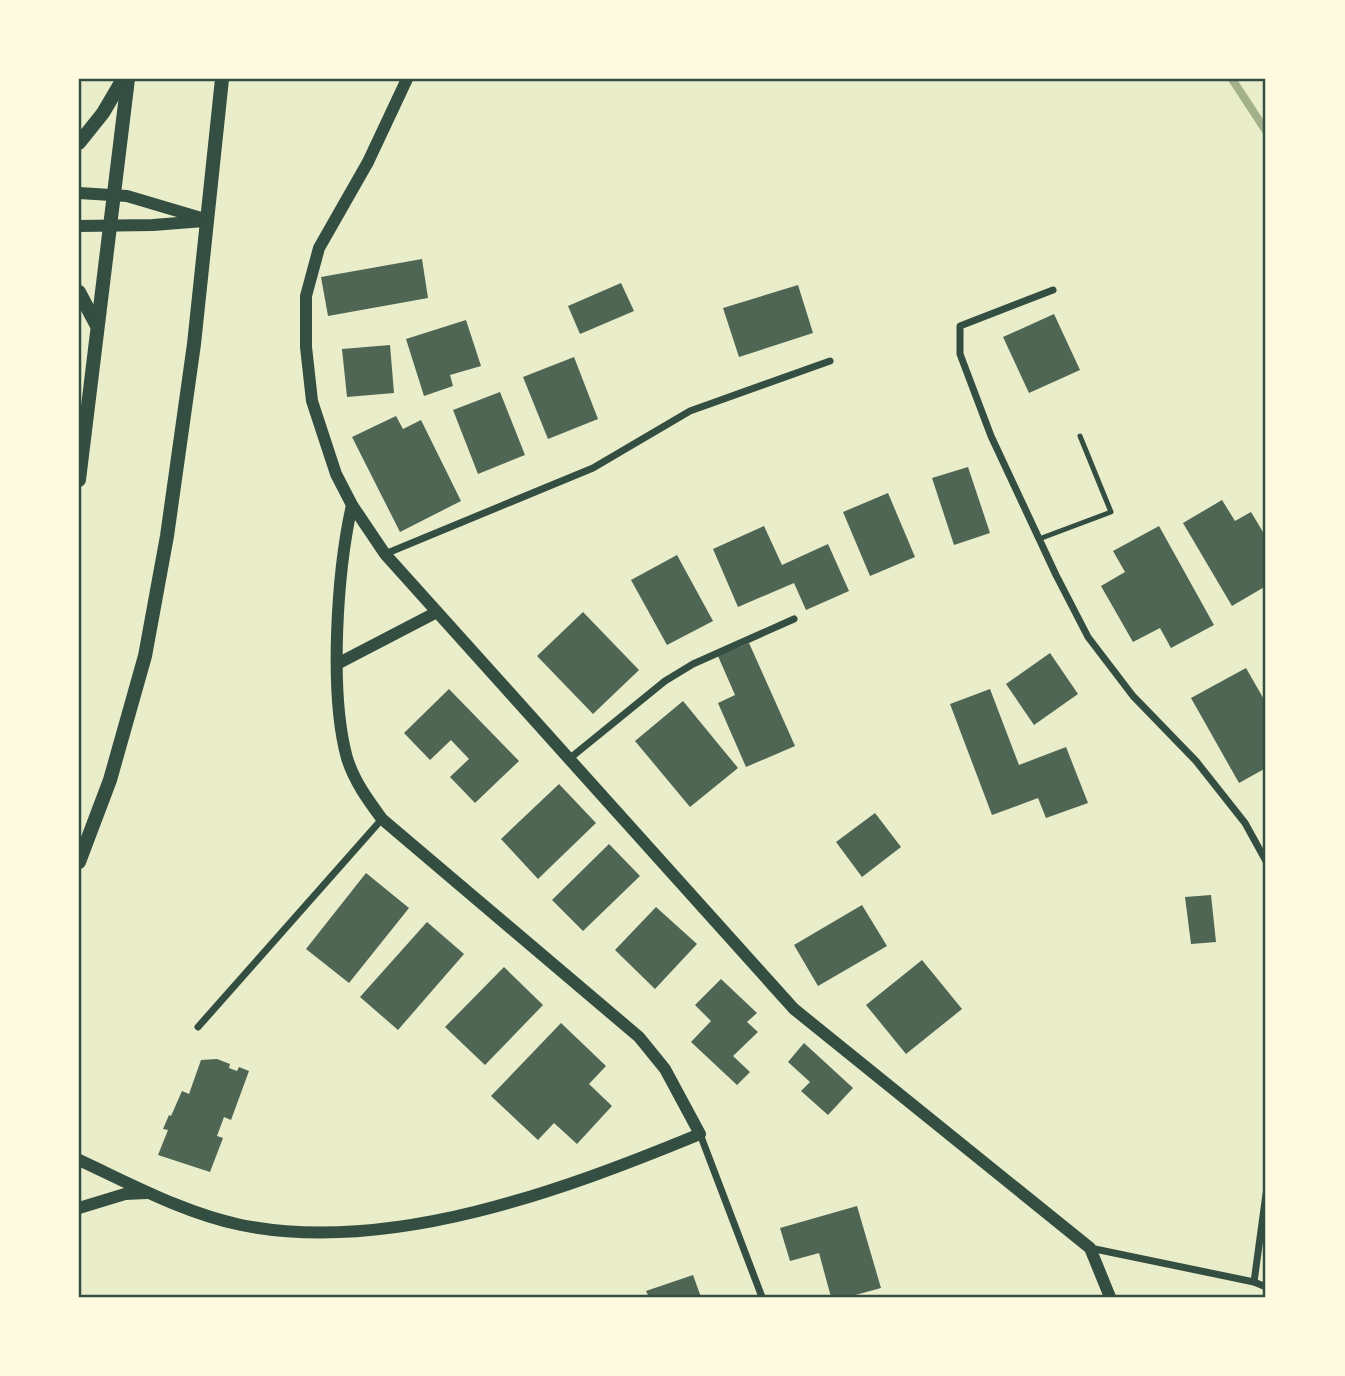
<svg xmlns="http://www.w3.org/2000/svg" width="1345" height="1376" font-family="Inter,sans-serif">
<rect width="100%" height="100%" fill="#e9edc9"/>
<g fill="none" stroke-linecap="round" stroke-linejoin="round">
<!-- stream -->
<polyline stroke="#a3b18a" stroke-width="8" points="1232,79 1266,131"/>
</g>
<!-- building -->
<g fill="#4f6655">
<polygon points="422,259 428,298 328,316 321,277"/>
<polygon points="621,283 634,311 580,334 568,306"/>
<polygon points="798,285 813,333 739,357 723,308"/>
<polygon points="1054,314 1080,370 1029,393 1003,337"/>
<polygon points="466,320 481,366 450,375 453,386 424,396 406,339"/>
<polygon points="390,345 394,393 347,397 342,349"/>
<polygon points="574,357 598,419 548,439 523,377"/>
<polygon points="500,392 525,455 478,474 453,410"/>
<polygon points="396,416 403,429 421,420 461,501 400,532 352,437"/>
<polygon points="968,467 990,533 954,545 932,478"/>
<polygon points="888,493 915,557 870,576 843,512"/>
<polygon points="1222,500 1235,521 1251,512 1266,537 1266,555 1263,556 1266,562 1266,586 1232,606 1183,523"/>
<polygon points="764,526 782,565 828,544 849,591 806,610 794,583 738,607 713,549"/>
<polygon points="1159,526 1214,625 1171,648 1160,628 1133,642 1101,586 1125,572 1113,551"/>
<polygon points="677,555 713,621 667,645 631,580"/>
<polygon points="583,612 639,670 593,714 537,656"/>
<polygon points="749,643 795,746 746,767 718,703 735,695 718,656"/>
<polygon points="1050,653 1078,694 1034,725 1006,684"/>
<polygon points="1246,668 1266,703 1266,768 1239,783 1191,698"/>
<polygon points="449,689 519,761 475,803 450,777 469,759 451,740 430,760 404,733"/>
<polygon points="990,689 1019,765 1066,747 1088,803 1046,818 1038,798 992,815 950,704"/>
<polygon points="683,701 738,768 690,807 635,741"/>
<polygon points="559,784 596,823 538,879 501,839"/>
<polygon points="875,813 901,847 862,877 836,842"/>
<polygon points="609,844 640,876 583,931 552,900"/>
<polygon points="366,873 409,908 349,983 306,949"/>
<polygon points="1211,895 1216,942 1191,944 1185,897"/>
<polygon points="862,905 887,946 818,986 794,945"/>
<polygon points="656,907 697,944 655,989 615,950"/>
<polygon points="427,922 464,954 398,1030 360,997"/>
<polygon points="922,960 962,1009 906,1054 866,1005"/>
<polygon points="504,967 543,1005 485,1065 445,1027"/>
<polygon points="721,979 757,1013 747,1022 758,1032 733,1056 750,1072 737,1085 691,1042 711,1021 695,1005"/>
<polygon points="561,1023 606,1066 589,1084 612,1106 577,1144 554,1123 538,1140 491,1096"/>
<polygon points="804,1043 853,1088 828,1115 801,1091 810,1082 788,1062"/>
<polygon points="217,1059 230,1064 229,1068 237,1071 239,1067 249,1071 231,1120 224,1117 217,1136 223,1138 210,1172 158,1155 168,1130 163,1129 169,1115 171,1116 182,1091 189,1094 201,1060"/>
<polygon points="857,1206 881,1288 848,1297 831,1297 819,1253 790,1261 780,1228"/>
<polygon points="693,1275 701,1297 649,1297 646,1291"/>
</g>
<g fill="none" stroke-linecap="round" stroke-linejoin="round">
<!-- service -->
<polyline stroke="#344e41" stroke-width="5" points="1039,539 1111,512 1080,436"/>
<!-- minor -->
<g stroke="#344e41" stroke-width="7">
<polyline points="1053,290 960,326 960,354 991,436 1056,575 1088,637 1133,696 1196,761 1245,823 1266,861"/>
<polyline points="385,554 593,468 690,411 830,361"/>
<polyline points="569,759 665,681 693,664 794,619"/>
<polyline points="198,1027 382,819"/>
<polyline points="700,1134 762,1297"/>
<polyline points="1090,1248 1254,1282 1266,1287"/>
<polyline points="1254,1282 1266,1194"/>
</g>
<!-- tertiary -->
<g stroke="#344e41" stroke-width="12">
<polyline points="407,79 368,162 319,248 306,296 306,347 312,401 336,474 352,505 385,554 794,1009 1090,1248 1110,1297"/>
<polyline points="79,193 127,196 208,220"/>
<polyline points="79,226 153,225 204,221"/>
<polyline points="337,664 437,612"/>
<path d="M79 1160C131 1184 184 1213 241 1225 390 1255 564 1190 700 1134L665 1069 639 1037 382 819C368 800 354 781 347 758 329 693 337 572 352 505"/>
<polyline points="79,1208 125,1194 147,1193"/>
</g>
<!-- secondary -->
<g stroke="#344e41" stroke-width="14">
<polyline points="79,143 103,113 123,79"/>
<polyline points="79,292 96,324"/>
<polyline points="79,480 128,79"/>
<polyline points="79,862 110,780 145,656 167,536 194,344 222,79"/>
</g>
</g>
<!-- border -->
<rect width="1345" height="1376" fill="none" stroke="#fefae0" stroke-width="161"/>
<rect x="80" y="80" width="1184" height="1216" fill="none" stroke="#344e41" stroke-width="2.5"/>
</svg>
